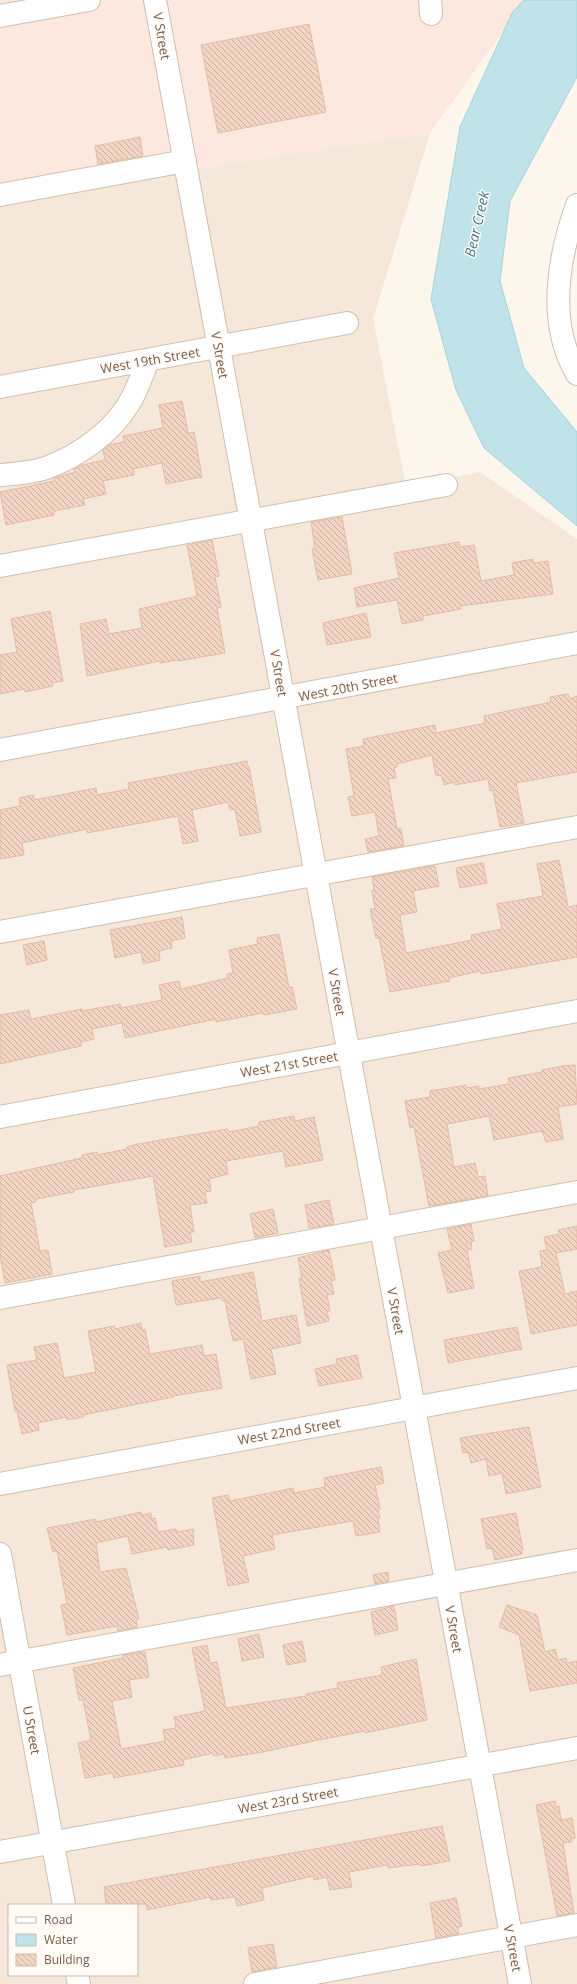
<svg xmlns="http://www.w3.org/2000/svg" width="577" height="1984" font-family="'Open Sans',sans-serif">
<defs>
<pattern id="building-back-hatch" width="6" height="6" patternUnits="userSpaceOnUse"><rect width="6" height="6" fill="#f3d5c3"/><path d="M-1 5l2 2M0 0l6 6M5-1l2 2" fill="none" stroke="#cab0a1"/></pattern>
</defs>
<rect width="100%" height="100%" fill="#fdf6ec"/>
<!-- residential -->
<path fill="#f5e8da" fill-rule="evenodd" d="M430 133 373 319 406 486 480 472 577 539V1984H0V204L204 167ZM9 1905H137V1975H9Z"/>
<!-- commercial -->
<polygon fill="#fde8e0" points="0,0 526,0 430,133 204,167 0,204"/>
<!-- water -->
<polygon fill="#bfe3e8" stroke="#a5d3da" points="524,0 577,0 577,77 510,201 500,281 524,368 577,432 577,526 484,448 456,390 431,299 460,127 512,13"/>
<!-- building -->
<g fill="url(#building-back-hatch)" stroke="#e6bba3">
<polygon points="309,24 326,112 218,133 201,45"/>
<polygon points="140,137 143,156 98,164 95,146"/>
<polygon points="182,401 188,433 194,432 202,477 166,484 162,463 133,469 134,475 103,481 106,494 83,499 85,505 54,511 54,515 6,525 0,492 54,481 54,478 75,472 74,469 82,465 105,460 103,450 109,445 124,442 123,436 163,428 159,405"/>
<polygon points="342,517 352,574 318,580 312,549 315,548 311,522"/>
<polygon points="212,540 219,576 215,577 221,607 217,608 225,653 178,661 177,660 160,663 160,661 87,676 80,624 106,619 109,634 142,628 139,609 197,596 187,545"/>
<polygon points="459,542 460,547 474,545 481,581 514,575 512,563 533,559 533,563 548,561 553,594 460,606 461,609 423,616 423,620 402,624 397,600 357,607 354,588 399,578 394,553"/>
<polygon points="50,611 63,681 52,683 53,686 25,692 25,689 0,694 0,655 17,652 11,619"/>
<polygon points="366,613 371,637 327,645 323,623"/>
<polygon points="568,694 570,699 577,696 577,772 516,783 524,823 500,827 493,790 490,791 488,779 455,785 454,782 444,785 441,775 436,776 432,755 397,764 397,767 394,768 396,778 388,779 397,829 401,828 404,846 368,852 365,839 379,836 375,812 352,816 348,797 354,796 346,749 364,746 363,739 435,725 436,733 485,723 484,716 551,702 550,697"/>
<polygon points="247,761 247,766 249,766 261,832 240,836 235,809 230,810 228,802 192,810 198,841 183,844 178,816 87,833 87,829 22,843 24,855 0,859 0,810 20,806 19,798 33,795 34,800 96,788 97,795 129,789 128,783"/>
<polygon points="559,860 568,907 577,905 577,957 481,974 480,971 449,978 450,981 390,992 379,938 376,938 370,909 375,909 372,891 374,890 372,877 435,866 439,886 413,891 417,912 400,915 406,953 472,940 471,935 502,929 497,904 543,896 537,864"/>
<polygon points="483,863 487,883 460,888 456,868"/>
<polygon points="182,917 185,938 171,941 172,948 159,951 160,960 143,964 141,952 115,958 110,930"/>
<polygon points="279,934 289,988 292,987 297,1009 264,1015 263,1013 216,1022 216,1019 125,1038 122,1023 92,1029 94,1039 81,1042 81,1046 0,1064 0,1015 29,1010 31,1019 82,1009 82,1011 120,1004 121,1008 162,1000 159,985 179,981 181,989 228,978 227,974 233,973 229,950 258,944 257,938"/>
<polygon points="44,941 47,960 27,965 23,945"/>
<polygon points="575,1065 577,1104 558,1107 563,1139 546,1142 542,1131 494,1140 489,1116 447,1124 454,1167 475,1163 478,1177 485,1176 488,1196 429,1206 414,1127 410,1128 405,1101 430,1097 430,1091 466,1085 467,1088 479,1086 479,1089 509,1084 508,1078 542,1072 542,1070 563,1066"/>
<polygon points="294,1116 295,1121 314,1117 323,1160 286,1167 283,1151 226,1161 228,1174 209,1179 211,1191 205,1192 207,1203 190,1205 194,1232 190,1232 192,1242 165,1247 153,1176 74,1190 74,1192 36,1199 36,1202 31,1203 40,1251 48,1250 52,1274 5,1283 0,1255 0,1176 82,1158 82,1155 97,1152 97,1155 127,1149 127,1147 138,1144 184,1136 228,1129 229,1132 259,1126 259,1122"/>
<polygon points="329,1200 334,1224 309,1228 305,1205"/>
<polygon points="273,1209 278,1233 255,1238 250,1214"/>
<polygon points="471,1224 474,1241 471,1241 472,1249 467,1250 474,1288 448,1293 438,1253 452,1250 447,1229"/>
<polygon points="577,1226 577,1249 556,1253 565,1294 577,1291 577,1325 531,1334 519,1271 542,1267 540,1251 547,1250 544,1237 559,1234 558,1230"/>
<polygon points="329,1250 335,1280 331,1281 334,1294 327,1295 330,1311 327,1311 329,1321 307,1326 299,1278 302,1278 298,1258"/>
<polygon points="253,1272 262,1321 296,1315 301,1343 271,1349 276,1374 251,1379 243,1339 233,1341 225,1301 222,1301 221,1298 176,1305 172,1281 200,1276 200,1282"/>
<polygon points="141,1323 142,1330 145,1329 150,1354 202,1345 204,1356 216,1354 222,1388 173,1396 173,1397 83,1415 84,1417 67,1420 67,1417 38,1423 39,1430 22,1434 17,1411 15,1411 7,1365 37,1360 34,1347 57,1343 64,1378 96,1372 88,1331 114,1326 115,1329"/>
<polygon points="517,1327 522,1349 448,1363 444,1340"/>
<polygon points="357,1355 362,1378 319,1386 315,1369 337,1364 336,1359"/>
<polygon points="529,1427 541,1487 506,1494 502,1473 489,1476 486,1459 471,1463 468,1452 463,1453 460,1438"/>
<polygon points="381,1467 384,1483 375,1485 380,1509 378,1510 380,1518 378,1518 380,1532 356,1536 353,1521 272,1535 275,1549 243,1556 249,1582 228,1586 212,1498 228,1495 230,1501 293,1488 294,1493 325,1487 324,1478"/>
<polygon points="141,1512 142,1515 151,1513 152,1519 155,1518 158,1532 176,1529 177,1532 193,1529 194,1545 168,1550 167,1547 132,1554 128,1536 96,1543 100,1572 126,1568 139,1619 136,1619 137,1627 118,1631 117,1626 67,1635 61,1605 67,1604 57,1551 53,1552 47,1528 96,1519 96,1522"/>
<polygon points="516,1513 523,1550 521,1551 522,1554 495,1560 492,1548 487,1549 481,1519"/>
<polygon points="388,1572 389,1581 375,1584 373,1575"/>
<polygon points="507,1605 537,1615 545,1652 555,1649 558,1660 566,1658 567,1663 577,1661 577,1683 530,1691 519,1635 499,1627"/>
<polygon points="394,1606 398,1630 375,1635 371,1612"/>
<polygon points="259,1634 264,1657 242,1661 238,1639"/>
<polygon points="302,1641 306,1661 287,1665 283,1645"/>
<polygon points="207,1645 210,1663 217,1662 226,1708 306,1696 306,1694 338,1688 337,1683 382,1675 381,1667 416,1659 427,1720 365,1733 365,1731 318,1740 263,1752 225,1758 224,1754 214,1756 213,1753 183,1760 184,1765 114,1778 113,1773 85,1778 78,1743 91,1740 83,1700 79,1700 73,1668 123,1658 123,1655 145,1652 149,1677 129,1680 132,1697 112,1701 121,1749 165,1741 163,1730 176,1728 174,1717 205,1711 192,1648"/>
<polygon points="555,1801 556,1807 559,1806 561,1820 572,1818 575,1838 571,1839 572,1842 563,1843 574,1913 557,1916 536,1805"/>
<polygon points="442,1826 450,1861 421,1866 420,1864 388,1868 387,1865 349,1872 352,1887 330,1890 327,1877 314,1880 313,1876 262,1888 264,1900 237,1906 235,1897 211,1900 210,1897 147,1910 146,1904 106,1905 104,1887"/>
<polygon points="456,1898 462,1926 458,1927 459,1934 436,1938 430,1903"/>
<polygon points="273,1944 277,1967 252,1972 248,1948"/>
</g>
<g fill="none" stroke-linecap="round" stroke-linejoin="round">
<!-- minor casing -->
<g stroke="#d1beb0" stroke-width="24">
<g id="minor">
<polyline points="155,0 520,1984"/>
<polyline points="430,0 431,14"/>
<polyline points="0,16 89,0"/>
<polyline points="0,195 185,161"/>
<path d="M577 205C558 258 547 323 577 374"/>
<polyline points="0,387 347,323"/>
<path d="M0 475C15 474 31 473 46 468 78 456 110 434 128 405 137 391 142 375 148 360"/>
<polyline points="0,566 446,485"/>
<polyline points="0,750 577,643"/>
<polyline points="0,932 577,827"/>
<polyline points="0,1117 577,1011"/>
<polyline points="0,1298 577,1192"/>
<polyline points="0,1484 577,1378"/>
<polyline points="0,1554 64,1905"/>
<polyline points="0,1665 577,1560"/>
<polyline points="0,1852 577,1748"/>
<polyline points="77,1975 79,1984"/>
<polyline points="255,1984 577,1925"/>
</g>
</g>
<!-- minor -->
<use href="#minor" stroke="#fff" stroke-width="22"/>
</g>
<g text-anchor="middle" stroke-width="3" stroke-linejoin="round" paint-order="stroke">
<!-- street labels -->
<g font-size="13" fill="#7a5c4d" stroke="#fffaf3">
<text transform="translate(162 36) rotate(80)" y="5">V Street</text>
<text transform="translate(220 355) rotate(80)" y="5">V Street</text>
<text transform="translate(150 360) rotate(-10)" y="5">West 19th Street</text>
<text transform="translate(279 673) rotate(80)" y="5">V Street</text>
<text transform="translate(348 687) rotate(-11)" y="5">West 20th Street</text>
<text transform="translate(337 992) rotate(80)" y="5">V Street</text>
<text transform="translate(289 1064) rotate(-10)" y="5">West 21st Street</text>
<text transform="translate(396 1311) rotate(80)" y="5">V Street</text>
<text transform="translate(289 1431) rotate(-10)" y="5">West 22nd Street</text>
<text transform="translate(454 1629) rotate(80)" y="5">V Street</text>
<text transform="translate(32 1730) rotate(80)" y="5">U Street</text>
<text transform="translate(288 1800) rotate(-10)" y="5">West 23rd Street</text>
<text transform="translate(513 1948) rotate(79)" y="5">V Street</text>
</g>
<!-- water labels -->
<g font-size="14" font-style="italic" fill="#437c86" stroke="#fffaf3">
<text transform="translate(477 224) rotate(-77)" y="5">Bear Creek</text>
</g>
</g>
<!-- legend -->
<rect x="8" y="1904" width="130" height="72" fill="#fffaf3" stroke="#cabbb1"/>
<rect x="16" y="1917" width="20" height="6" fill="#ffffff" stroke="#cabbb1"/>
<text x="44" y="1924" font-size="12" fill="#7a5c4d">Road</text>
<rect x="16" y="1934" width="20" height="12" fill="#bfe3e8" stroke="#cabbb1"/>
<text x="44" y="1944" font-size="12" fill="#7a5c4d">Water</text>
<rect x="16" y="1954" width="20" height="12" fill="url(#building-back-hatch)" stroke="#cabbb1"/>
<text x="44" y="1964" font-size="12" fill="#7a5c4d">Building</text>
</svg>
